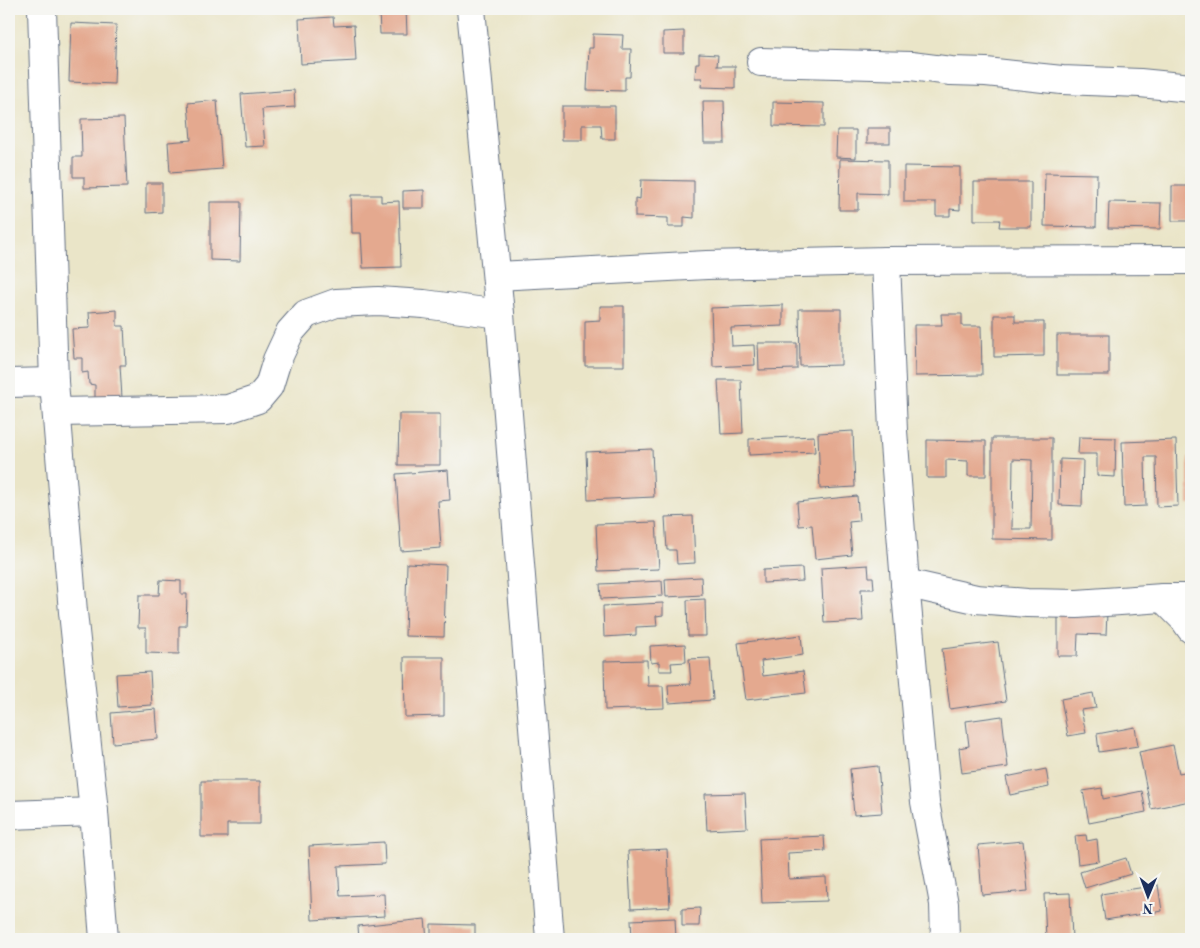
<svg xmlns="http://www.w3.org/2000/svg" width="1200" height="948" font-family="'Old Standard TT',serif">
<rect width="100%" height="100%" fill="#f6f6f2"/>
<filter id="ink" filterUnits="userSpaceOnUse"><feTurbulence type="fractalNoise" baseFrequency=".02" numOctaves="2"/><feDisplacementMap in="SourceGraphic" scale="10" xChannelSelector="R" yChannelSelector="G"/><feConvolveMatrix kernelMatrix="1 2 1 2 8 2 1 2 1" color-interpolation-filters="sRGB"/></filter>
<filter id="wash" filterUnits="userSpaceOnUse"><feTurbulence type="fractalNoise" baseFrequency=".0096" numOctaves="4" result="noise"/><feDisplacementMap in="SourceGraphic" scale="20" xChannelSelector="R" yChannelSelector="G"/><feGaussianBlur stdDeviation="1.12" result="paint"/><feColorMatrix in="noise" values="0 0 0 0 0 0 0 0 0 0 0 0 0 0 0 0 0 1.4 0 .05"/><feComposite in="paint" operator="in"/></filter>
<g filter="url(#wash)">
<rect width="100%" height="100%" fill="#eae5c8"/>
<g id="blocks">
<!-- building -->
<g fill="#e4a98f" fill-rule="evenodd">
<polygon points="379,9 406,9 407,34 380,34"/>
<polygon points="333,17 334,26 354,25 356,61 301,64 299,19"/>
<polygon points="71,23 116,25 114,84 69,82"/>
<polygon points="684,31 684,53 663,53 663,32"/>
<polygon points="593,34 623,35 622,49 631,49 630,77 625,77 625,91 587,90 589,48 593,48"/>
<polygon points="699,54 718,55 717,66 735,66 735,88 701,87 702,78 695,78 696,63 699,63"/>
<polygon points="294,90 295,107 262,109 265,146 245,147 241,94"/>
<polygon points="217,100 222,169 170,173 168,142 191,140 188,103"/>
<polygon points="703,101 724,101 725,143 704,143"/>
<polygon points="773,102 824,103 824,127 773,126"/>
<polygon points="562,106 615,106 615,139 602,139 601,125 582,125 582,140 562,140"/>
<polygon points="124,118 127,187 84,188 84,177 73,177 73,157 82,157 81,119"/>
<rect x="867" y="128" width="23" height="15"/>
<polygon points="837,130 856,130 856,158 836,157"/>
<polygon points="840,159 888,160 888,194 858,193 858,210 839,210"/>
<polygon points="904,166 960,167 960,210 950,209 950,216 936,216 936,202 904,202"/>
<polygon points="1045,173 1097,174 1096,227 1044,226"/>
<polygon points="641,180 694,181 694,218 684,217 684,227 668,227 668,218 635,217 635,198 640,199"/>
<polygon points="974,182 1031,182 1031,227 999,227 1000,220 974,220"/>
<polygon points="146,183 162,183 162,212 146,213"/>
<rect x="1172" y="186" width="19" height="35"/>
<polygon points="424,190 424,208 403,208 403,191"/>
<polygon points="351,195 381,195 381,202 399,201 401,267 363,268 361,233 352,233"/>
<polygon points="210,202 241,202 240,261 210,260"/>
<polygon points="1109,202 1161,203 1160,229 1108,228"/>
<polygon points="783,305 783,326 731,328 732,346 754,345 755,365 713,367 711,308"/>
<polygon points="600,306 624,306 624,366 585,366 585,321 600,320"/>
<polygon points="799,309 841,309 841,365 800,366"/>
<polygon points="117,310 117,326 124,326 126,365 120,365 122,398 95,399 95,385 89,384 88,372 82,373 82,358 74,358 72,329 90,328 89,312"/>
<polygon points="941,314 962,314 962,326 981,326 982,375 915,376 914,325 942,325"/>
<polygon points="994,315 1015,315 1015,322 1044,322 1044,356 994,357"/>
<rect x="1057" y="335" width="52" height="40"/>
<polygon points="758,343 797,343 797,369 759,370"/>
<polygon points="718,380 741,380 743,433 721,434"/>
<polygon points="399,414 440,414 440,465 398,465"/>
<polygon points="853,431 855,487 820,489 818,433"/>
<polygon points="814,436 815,452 749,455 749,439"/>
<polygon points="1079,437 1116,438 1115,477 1097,476 1097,454 1078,454"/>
<path d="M992 438H1052V540L992 539ZM1013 459 1032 460 1031 529H1012Z"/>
<polygon points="927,440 986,441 986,476 968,476 968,461 946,460 946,478 927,478"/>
<polygon points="1176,440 1178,506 1157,507 1156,457 1145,457 1146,506 1124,507 1122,442"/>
<polygon points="652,449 654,497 588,500 586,452"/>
<rect x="1188" y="457" width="3" height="47"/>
<polygon points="1060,459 1083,460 1082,506 1059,505"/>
<polygon points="448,470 450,500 438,501 441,548 401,551 396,474"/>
<polygon points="857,496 859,521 849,522 852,555 815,559 812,525 799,526 797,502"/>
<polygon points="693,516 695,563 677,564 676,550 667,550 665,517"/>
<polygon points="656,522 659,569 598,571 596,524"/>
<polygon points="407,563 446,565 444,637 405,636"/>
<polygon points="868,565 869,577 873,577 874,589 861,589 863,621 824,623 821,568"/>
<polygon points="802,568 803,581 763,583 763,570"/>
<polygon points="701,577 702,595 666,597 665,579"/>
<polygon points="160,580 181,581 181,594 187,594 186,626 179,626 179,654 146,653 146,628 138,628 139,595 159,595"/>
<polygon points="662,581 663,596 601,599 600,584"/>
<polygon points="705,599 706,636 688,636 687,600"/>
<polygon points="663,603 663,615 656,616 657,626 636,627 636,635 604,637 603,606"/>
<polygon points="1058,613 1107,613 1106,635 1078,634 1077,656 1058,656"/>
<polygon points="801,635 803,655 761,661 763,676 803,671 806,693 746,700 738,643"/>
<polygon points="998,642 1006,701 950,709 942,649"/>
<polygon points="685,644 686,662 671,663 672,671 659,671 659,662 651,663 650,646"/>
<polygon points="404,657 444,657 444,716 405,717"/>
<polygon points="710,658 713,700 669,703 668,685 691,684 689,659"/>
<polygon points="647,660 648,686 663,686 664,708 605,710 604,661"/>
<polygon points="150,672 152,705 118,707 116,674"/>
<polygon points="1093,693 1096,708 1081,710 1086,733 1068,736 1061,699"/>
<polygon points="156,709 158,739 113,743 111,713"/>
<polygon points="1002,716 1008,767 962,773 959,748 969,746 966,721"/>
<polygon points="1135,727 1138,746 1099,752 1097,734"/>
<polygon points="1173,745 1179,773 1184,772 1190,801 1151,809 1139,752"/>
<polygon points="878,766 882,813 854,815 850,769"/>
<polygon points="1046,769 1049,787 1010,795 1006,777"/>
<polygon points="201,781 260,781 260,824 227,824 227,837 201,837"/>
<polygon points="1102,788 1103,799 1142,791 1146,812 1089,823 1083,791"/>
<polygon points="745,793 747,828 707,830 705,794"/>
<polygon points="1086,835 1087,841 1097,839 1099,861 1078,864 1075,836"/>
<polygon points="824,836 825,851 788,853 789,879 826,877 827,901 762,903 759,839"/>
<polygon points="1023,841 1028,891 982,895 978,845"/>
<polygon points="384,842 385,864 338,866 340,896 384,894 385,916 312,920 309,846"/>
<polygon points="667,849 670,907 631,909 628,851"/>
<polygon points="1126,858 1131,874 1085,888 1080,872"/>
<polygon points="1158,885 1162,911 1105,920 1101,894"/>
<polygon points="1070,893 1072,939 1046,939 1044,894"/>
<polygon points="700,908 699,926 682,926 682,909"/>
<polygon points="675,918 676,939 632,939 631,920"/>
<polygon points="425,919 427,939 359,939 358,926"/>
<polygon points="431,924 475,925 475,939 431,939"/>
</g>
</g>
</g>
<g filter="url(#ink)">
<use href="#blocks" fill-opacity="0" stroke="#636f83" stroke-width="1"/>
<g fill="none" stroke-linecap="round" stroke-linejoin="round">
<!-- street casing -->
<g stroke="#636f83" stroke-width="30">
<g id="street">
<polyline points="42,9 54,382 73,612 94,812 104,939"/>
<polyline points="761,62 911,66 951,71 986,72 1062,80 1140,83 1191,88"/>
<polyline points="886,261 893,431 905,583 925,802 944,904 945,939"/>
<polyline points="497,276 707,265 886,261 1191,260"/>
<polyline points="9,383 54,382"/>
<polyline points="57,412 228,409 258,399 269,386 277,360 290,332 306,314 336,303 378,301 424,304 500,314"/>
<polyline points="905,583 976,599 1027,603 1077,604 1163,598 1191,598"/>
<polyline points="1163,598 1184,619 1191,629"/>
<polyline points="9,815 94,812"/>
</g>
</g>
<!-- secondary casing -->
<g stroke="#636f83" stroke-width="30">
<polyline id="secondary" points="471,9 500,314 550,939"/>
</g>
<!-- street -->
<use href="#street" stroke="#fff" stroke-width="28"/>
<!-- secondary -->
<use href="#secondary" stroke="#fff" stroke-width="28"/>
</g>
</g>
<!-- margin -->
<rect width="1200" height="948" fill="none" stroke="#f6f6f2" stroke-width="30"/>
<!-- north arrow -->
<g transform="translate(1148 896) rotate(181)" stroke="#f6f6f2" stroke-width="4" paint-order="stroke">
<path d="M0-4L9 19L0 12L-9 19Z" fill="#1b2f5e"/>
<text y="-8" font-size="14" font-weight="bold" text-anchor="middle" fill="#1b2f5e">N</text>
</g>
</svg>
